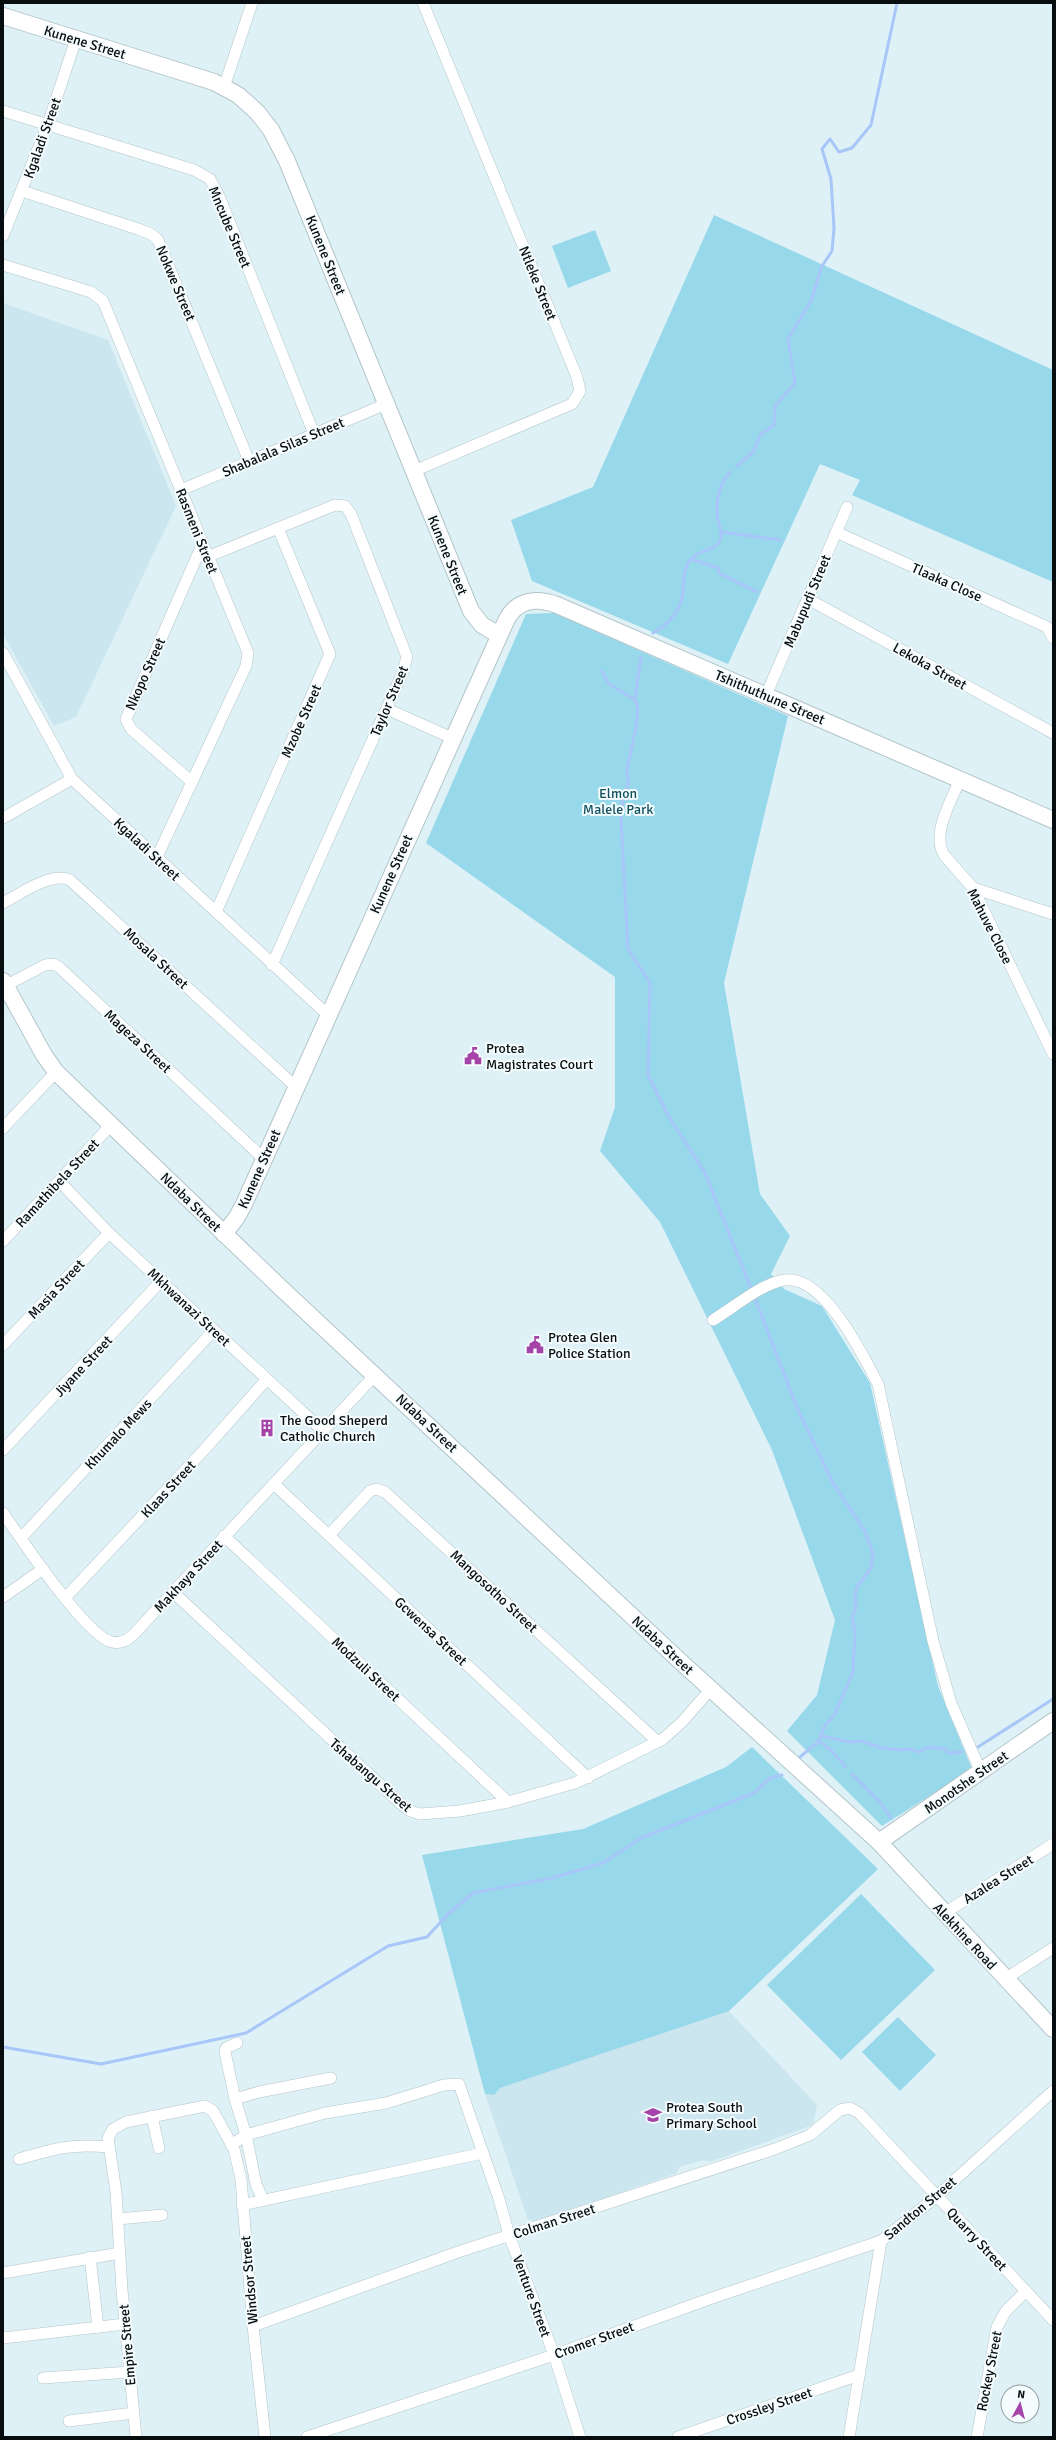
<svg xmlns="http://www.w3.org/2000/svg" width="1056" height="2440" font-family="Signika,sans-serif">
<rect width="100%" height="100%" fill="#def1f6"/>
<!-- built -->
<g fill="#cbe6ee">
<polygon points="3,303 108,340 176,506 76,717 54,726 3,634"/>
<polygon points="725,2011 729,2011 817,2105 813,2125 710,2162 703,2160 679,2167 677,2173 538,2221 528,2220 485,2094 494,2095 500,2088"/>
</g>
<!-- green -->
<g fill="#97d8ea">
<polygon points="714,215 1053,370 1053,582 852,495 860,480 820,464 728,664 532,581 511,520 593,487"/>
<polygon points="595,230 611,271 568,288 552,246"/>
<polygon points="554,613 788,716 724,983 760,1194 790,1236 771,1274 784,1289 822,1306 870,1383 938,1686 972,1769 882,1826 787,1731 817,1695 835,1620 772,1450 660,1222 600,1151 615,1107 615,977 426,843 526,614"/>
<polygon points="752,1747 878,1869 729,2011 500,2088 494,2095 485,2094 422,1855 583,1829 726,1767"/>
<polygon points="861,1894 935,1970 841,2060 767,1985"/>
<polygon points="898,2017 936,2055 900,2091 862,2052"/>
</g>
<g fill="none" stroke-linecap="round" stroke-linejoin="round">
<!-- stream -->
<g stroke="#a8c6f8" stroke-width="3">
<polyline points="737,466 753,452 761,434 774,425 775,406 795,383 788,339 811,301 822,266 832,251 834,228 831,179 822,149 830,139 839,152 852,148 871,125 897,3"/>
<polyline points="721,532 781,540"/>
<polyline points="691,559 718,568 719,573 757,592"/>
<path d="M653 633C668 625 681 610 683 593 684 580 682 569 692 558 700 549 720 551 721 536 722 531 719 525 718 521 715 502 718 486 730 472"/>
<polyline points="641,657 635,698 638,709 636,728 627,769 628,784 623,799 621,819 628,949 650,983 648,1075 669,1117 705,1173 752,1291"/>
<polyline points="602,671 608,683 635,700"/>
<polyline points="754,1296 798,1410 833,1483 865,1531 873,1554 871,1568 857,1587 855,1597 856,1608 852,1617 855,1631 853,1672 835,1714 824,1727 819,1741 800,1757"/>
<polyline points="822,1736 849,1742 862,1741 881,1748 902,1750 911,1749 919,1752 928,1747 945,1749 948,1753 962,1752"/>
<polyline points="819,1741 831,1750 846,1767"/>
<polyline points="978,1747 1053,1699"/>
<polyline points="852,1774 880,1802 891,1818"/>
<polyline points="3,2047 101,2064 246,2033 388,1946 427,1937 447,1915 473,1893 552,1878 603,1863 641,1838 754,1793 770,1778 782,1775"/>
</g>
<!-- street casing -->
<g stroke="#b3c5ca" stroke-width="12">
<g id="street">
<polyline points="224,87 252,3"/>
<polyline points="3,111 194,170 210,179 220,198 314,434"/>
<polyline points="22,191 138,229 151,234 158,240 249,461"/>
<polyline points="3,236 48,124 76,39"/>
<polyline points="3,265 91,292 103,301 248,653 246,666 157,857"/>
<polyline points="414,471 572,404 580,391 577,377 423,3"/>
<polyline points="181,490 386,404"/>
<polyline points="836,532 1047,627 1053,638"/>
<polyline points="207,557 335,505 345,506 351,514 407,657 402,674 272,965"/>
<polyline points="808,599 1053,733"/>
<polyline points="3,653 72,779 328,1015"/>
<polyline points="766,695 847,507"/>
<polyline points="387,709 452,738"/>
<path d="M960 779C952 800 931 833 944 855L973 888 1053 1054"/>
<polyline points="192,782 131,729 126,719 202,545"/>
<polyline points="3,818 72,779"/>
<polyline points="973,888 1053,914"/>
<path d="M3 903C20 894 52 871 70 880L296 1087"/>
<polyline points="216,912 330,654 278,528"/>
<polyline points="3,987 45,965 53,964 59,967 264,1159"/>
<polyline points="3,1128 56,1072"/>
<polyline points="59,1181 109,1233 322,1430"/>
<polyline points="3,1241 111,1125"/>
<path d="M713 1320C733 1308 762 1283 785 1280 824 1275 863 1355 878 1384L933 1641 951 1703 981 1772"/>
<polyline points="3,1345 109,1233"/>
<polyline points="3,1450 162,1280"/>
<polyline points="274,1484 588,1778"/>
<path d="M3 1513C21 1539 83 1631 109 1641 118 1645 127 1641 134 1634L375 1375"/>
<polyline points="329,1535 370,1491 377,1489 385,1492 658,1742"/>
<polyline points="224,1536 508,1802"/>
<polyline points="21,1538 214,1330"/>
<polyline points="173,1592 401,1804 410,1811 420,1814 460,1811 508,1802 575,1783 663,1739 682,1722 710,1690"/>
<polyline points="3,1597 43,1569"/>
<polyline points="66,1597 204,1450 267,1379"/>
<polyline points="943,1914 1053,1844"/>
<polyline points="1005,1979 1053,1948"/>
<polyline points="235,2099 225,2052 226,2048 237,2043"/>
<polyline points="152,2116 159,2148"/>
<polyline points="231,2145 246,2135 325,2113 386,2103 444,2085 459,2084 499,2199 509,2235 554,2355 580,2437"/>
<path d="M19 2159C56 2148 70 2144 109 2147"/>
<polyline points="263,2200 256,2184 246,2135 235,2099 259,2092 331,2078"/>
<polyline points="242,2205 483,2153"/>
<polyline points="118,2219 162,2215"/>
<polyline points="90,2257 98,2327"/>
<polyline points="3,2273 120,2253"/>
<polyline points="253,2326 458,2252 775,2149 810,2135 840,2110 850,2108 859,2113 1053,2320"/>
<polyline points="3,2338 125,2324"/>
<polyline points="43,2378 130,2372"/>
<polyline points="69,2421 134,2413"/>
<polyline points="136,2437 122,2290 116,2192 108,2138 113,2129 126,2122 205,2106 213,2111 234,2149 241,2179 253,2326 265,2437"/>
<polyline points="307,2437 554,2355 712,2298 881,2241 937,2196 1053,2091"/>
<polyline points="678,2437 859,2375"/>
<polyline points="849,2437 881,2241"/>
<polyline points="977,2437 997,2327 1006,2311 1026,2291"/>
</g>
</g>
<!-- secondary casing -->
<g stroke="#b3c5ca" stroke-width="18">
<g id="secondary">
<polyline points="3,16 214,82 238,95 257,112 271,130 287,161 471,611 482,625 499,635"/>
<polyline points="3,981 44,1055 56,1072 282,1289 681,1662 879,1842 1053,2029"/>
<path d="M224 1234 237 1217 244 1204 506 621C516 600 536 597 557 605L1053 820"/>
<polyline points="879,1842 1053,1721"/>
</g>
</g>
<!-- street -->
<use href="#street" stroke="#fff" stroke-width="11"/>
<!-- secondary -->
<use href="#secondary" stroke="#fff" stroke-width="16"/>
</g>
<!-- icons -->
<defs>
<g id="civic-bare" transform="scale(1.38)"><path d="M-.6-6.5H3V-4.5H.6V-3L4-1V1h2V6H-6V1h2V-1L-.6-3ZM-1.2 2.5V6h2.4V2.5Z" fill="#a643a8" stroke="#f4fcfe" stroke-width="2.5" paint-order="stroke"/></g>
<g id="building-bare" transform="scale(1.38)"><path d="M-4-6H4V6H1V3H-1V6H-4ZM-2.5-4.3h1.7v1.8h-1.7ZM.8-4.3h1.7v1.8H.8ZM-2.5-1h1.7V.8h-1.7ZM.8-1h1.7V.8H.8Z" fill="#a643a8" stroke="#f4fcfe" stroke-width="2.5" paint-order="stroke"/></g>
<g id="school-bare" transform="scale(1.38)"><path d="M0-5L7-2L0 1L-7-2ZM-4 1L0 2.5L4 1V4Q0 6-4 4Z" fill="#a643a8" stroke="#f4fcfe" stroke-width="2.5" paint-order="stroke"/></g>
</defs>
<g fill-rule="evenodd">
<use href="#civic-bare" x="473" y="1056"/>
<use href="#civic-bare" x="535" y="1345"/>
<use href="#building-bare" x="267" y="1428"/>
<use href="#school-bare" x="653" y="2115"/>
</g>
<g text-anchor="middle" stroke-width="4" stroke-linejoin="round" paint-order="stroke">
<!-- street labels -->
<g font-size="14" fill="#080e0f" stroke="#f4fcfe">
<text transform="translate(85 42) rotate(17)" y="5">Kunene Street</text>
<text transform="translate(42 138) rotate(-70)" y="5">Kgaladi Street</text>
<text transform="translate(230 227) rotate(67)" y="5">Mncube Street</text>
<text transform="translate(326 255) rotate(68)" y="5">Kunene Street</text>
<text transform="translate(176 283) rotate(67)" y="5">Nokwe Street</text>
<text transform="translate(538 283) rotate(68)" y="5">Ntleke Street</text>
<text transform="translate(283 447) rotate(-23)" y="5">Shabalala Silas Street</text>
<text transform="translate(197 531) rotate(68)" y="5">Rasmeni Street</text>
<text transform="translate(448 555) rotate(68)" y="5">Kunene Street</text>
<text transform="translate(947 582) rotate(24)" y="5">Tlaaka Close</text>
<text transform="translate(807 601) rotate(-67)" y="5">Mabupudi Street</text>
<text transform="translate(930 666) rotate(29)" y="5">Lekoka Street</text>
<text transform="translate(145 674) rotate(-66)" y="5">Nkopo Street</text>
<text transform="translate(770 697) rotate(23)" y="5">Tshithuthune Street</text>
<text transform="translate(389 701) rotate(-67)" y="5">Taylor Street</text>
<text transform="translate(301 721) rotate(-66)" y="5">Mzobe Street</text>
<text transform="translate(147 849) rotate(43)" y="5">Kgaladi Street</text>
<text transform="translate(391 874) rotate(-66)" y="5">Kunene Street</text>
<text transform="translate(990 926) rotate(63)" y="5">Mahuve Close</text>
<text transform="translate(156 958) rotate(43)" y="5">Mosala Street</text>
<text transform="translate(138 1041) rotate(43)" y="5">Mageza Street</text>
<text transform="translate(259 1169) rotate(-66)" y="5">Kunene Street</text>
<text transform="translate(57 1183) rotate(-47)" y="5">Ramathibela Street</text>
<text transform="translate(191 1202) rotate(44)" y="5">Ndaba Street</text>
<text transform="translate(56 1289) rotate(-47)" y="5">Masia Street</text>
<text transform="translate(189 1307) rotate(43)" y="5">Mkhwanazi Street</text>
<text transform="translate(83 1366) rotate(-47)" y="5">Jiyane Street</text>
<text transform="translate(427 1423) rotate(43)" y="5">Ndaba Street</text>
<text transform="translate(118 1434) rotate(-47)" y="5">Khumalo Mews</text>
<text transform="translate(168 1489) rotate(-47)" y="5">Klaas Street</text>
<text transform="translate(188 1576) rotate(-47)" y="5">Makhaya Street</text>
<text transform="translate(494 1591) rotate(43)" y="5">Mangosotho Street</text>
<text transform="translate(431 1631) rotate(43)" y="5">Gcwensa Street</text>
<text transform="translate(663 1645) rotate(43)" y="5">Ndaba Street</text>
<text transform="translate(366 1669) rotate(43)" y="5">Modzuli Street</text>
<text transform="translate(371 1775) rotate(41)" y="5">Tshabangu Street</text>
<text transform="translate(966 1782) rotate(-35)" y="5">Monotshe Street</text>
<text transform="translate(998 1879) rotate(-32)" y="5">Azalea Street</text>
<text transform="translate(965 1936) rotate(47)" y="5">Alekhine Road</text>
<text transform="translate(920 2208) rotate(-40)" y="5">Sandton Street</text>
<text transform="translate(554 2221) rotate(-18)" y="5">Colman Street</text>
<text transform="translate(977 2239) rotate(47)" y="5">Quarry Street</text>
<text transform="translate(249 2280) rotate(-95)" y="5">Windsor Street</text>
<text transform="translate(532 2296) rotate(70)" y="5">Venture Street</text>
<text transform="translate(594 2340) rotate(-20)" y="5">Cromer Street</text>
<text transform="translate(127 2345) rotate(-95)" y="5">Empire Street</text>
<text transform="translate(989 2371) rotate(-79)" y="5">Rockey Street</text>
<text transform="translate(769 2406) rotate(-19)" y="5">Crossley Street</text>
</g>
<!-- park labels -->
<g font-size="14" fill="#11505f" stroke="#f4fcfe">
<text x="618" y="798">Elmon<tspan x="618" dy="16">Malele Park</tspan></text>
</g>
<!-- poi labels -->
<g font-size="14" fill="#080e0f" stroke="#f4fcfe" text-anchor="start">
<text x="486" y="1053">Protea<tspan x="486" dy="16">Magistrates Court</tspan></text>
<text x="548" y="1342">Protea Glen<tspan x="548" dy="16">Police Station</tspan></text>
<text x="280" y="1425">The Good Sheperd<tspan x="280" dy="16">Catholic Church</tspan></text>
<text x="666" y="2112">Protea South<tspan x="666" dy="16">Primary School</tspan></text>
</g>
</g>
<!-- border -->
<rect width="1056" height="2440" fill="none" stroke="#080e0f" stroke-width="8"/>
<!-- north arrow -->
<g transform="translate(1020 2404) rotate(7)"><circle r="19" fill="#f4fcfe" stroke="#969d9e"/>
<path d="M0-3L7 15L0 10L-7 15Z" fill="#a643a8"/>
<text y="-6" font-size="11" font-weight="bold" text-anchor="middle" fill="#080e0f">N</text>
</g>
</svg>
